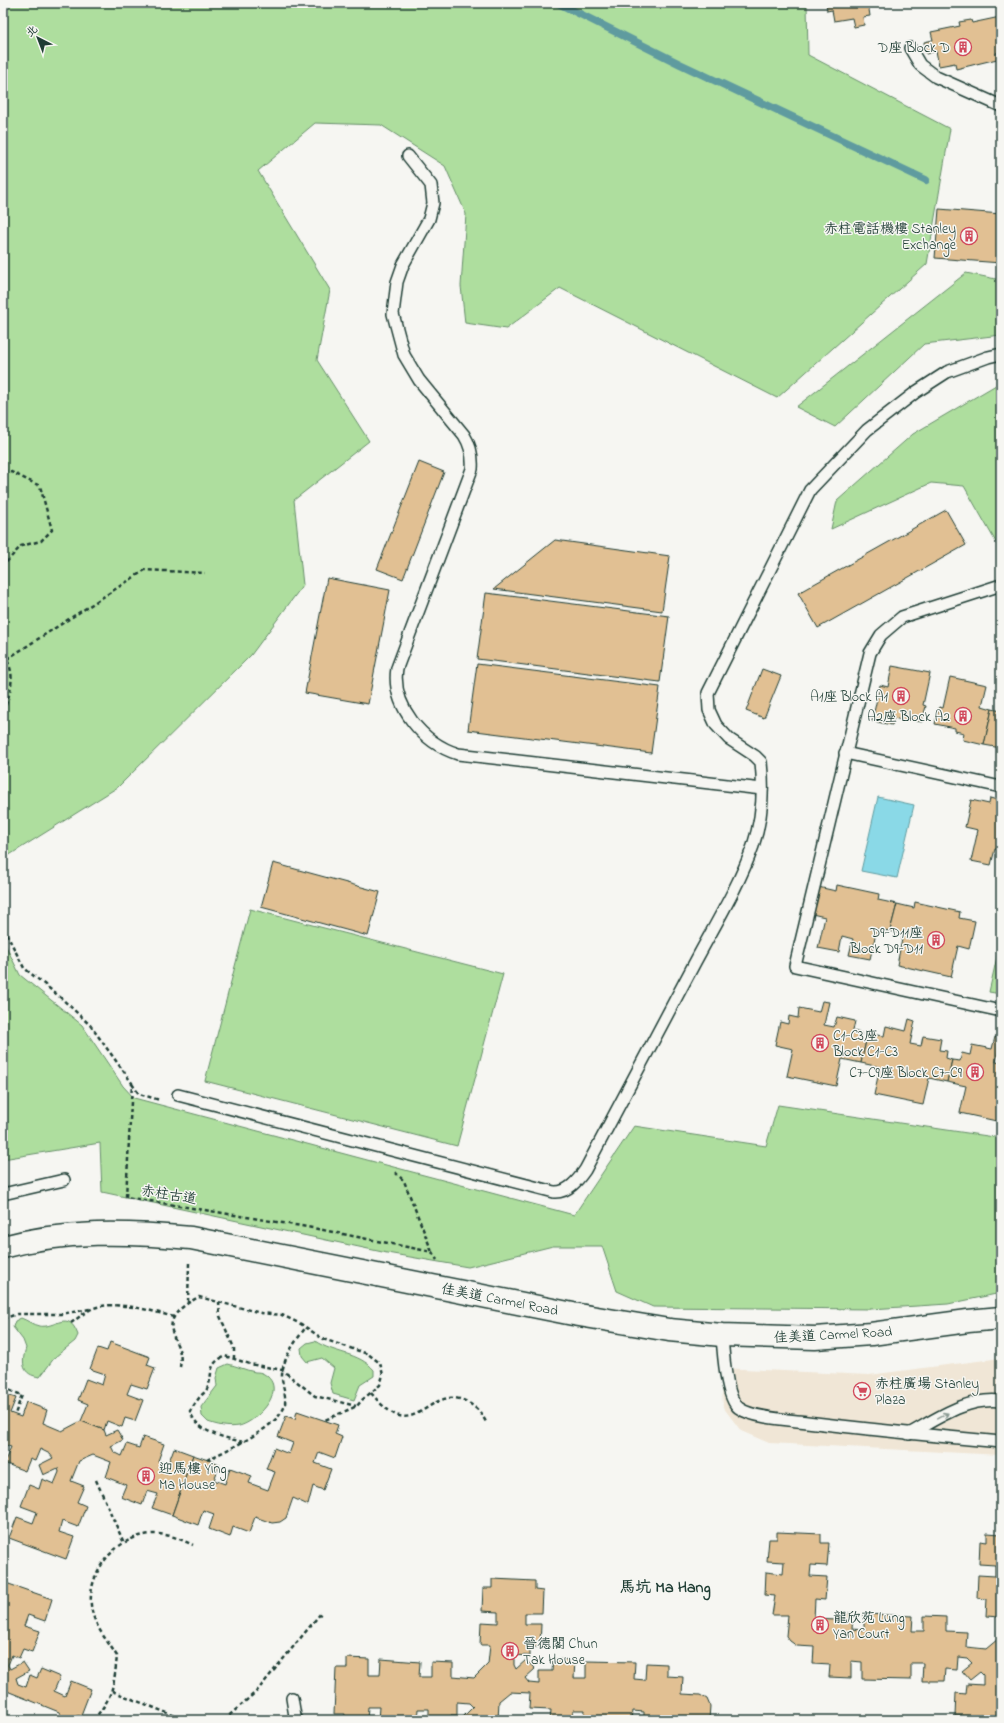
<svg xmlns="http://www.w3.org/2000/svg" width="1004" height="1723" font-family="'Indie Flower','LXGW WenKai TC',sans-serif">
<rect width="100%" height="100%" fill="#f6f6f2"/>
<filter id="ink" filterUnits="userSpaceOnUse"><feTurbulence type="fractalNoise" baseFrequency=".025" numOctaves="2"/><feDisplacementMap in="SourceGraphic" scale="8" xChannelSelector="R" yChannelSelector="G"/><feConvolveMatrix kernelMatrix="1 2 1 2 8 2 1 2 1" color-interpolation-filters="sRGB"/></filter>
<g filter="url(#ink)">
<!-- built -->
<polygon fill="#f0e6d6" points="1001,1358 1001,1455 769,1443 741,1431 723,1407 721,1368 869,1375"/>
<!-- green -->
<g fill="#aede9e" stroke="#668e69">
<polygon points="3,3 807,3 808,55 950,129 927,264 777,398 560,288 506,329 465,323 461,286 466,214 445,166 381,125 315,123 258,171 330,290 317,360 369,441 294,500 303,585 251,655 118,787 3,859"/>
<polygon points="966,273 1001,280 1001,335 924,344 835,427 796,407"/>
<polygon points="1001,382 1001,551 964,486 931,483 831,529 837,501 913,434"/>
<polygon points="250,909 503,974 457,1146 205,1081"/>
<polygon points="3,940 20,975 82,1025 123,1086 134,1098 574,1215 634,1126 766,1146 778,1105 1001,1138 1001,1293 948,1304 871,1309 653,1307 617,1291 602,1246 553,1246 468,1267 387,1253 102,1192 100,1143 3,1159"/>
<polygon points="999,948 1001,949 1001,994 989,992"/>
<path d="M21 1318C27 1320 33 1325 39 1326 56 1329 68 1308 78 1335L75 1341 55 1357 40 1377C22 1375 21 1363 26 1348L23 1340 13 1327 15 1321Z"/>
<path d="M315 1341C334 1354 359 1352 374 1370V1376L360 1385 354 1400 333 1394 330 1383 334 1368 322 1358 307 1362 302 1356 301 1348 307 1343Z"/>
<path d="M228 1364C237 1366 245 1370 255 1372 257 1372 261 1372 264 1374 289 1389 257 1422 239 1426 229 1428 216 1425 208 1422L202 1416 201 1407 217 1386 216 1378 219 1368Z"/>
</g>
<!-- water -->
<polygon fill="#8ad9e7" stroke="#5f9b9f" points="878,797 914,805 897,878 861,871"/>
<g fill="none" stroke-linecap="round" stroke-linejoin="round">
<!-- stream -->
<polyline stroke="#5f9b9f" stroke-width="8" points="558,3 680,64 926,180"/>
</g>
<!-- building -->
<g fill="#e1c093" stroke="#1f3d34">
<polygon points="826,3 868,3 870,16 863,17 864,25 854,27 852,18 834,21 832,10 827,11"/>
<polygon points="1000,17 1001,52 996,53 997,59 956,69 955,63 939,66 936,51 926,54 924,42 933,40 931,32 960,26 959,22 971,20 972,23"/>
<polygon points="939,209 1001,214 1001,263 935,258"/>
<polygon points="419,462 444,472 403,579 377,569"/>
<polygon points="946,510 966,545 818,628 798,593"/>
<polygon points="555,540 670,556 662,611 494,589"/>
<polygon points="327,578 390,590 368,704 305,693"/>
<polygon points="486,593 669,616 660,682 477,659"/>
<polygon points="477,664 660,687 651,753 468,730"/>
<polygon points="892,666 930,673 923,705 926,706 922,722 905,719 905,721 894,718 892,725 872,721 880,685 888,687"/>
<polygon points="762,669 781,676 764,718 746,711"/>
<polygon points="950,677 987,685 982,706 992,709 984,745 963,740 964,733 955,731 955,728 935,724 939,707 943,708"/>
<polygon points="992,709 1001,711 1001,748 984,745"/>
<polygon points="990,798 1001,801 1001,850 995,849 991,865 971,861 978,830 965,827 971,800 989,804"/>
<polygon points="273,863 380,892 368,936 261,907"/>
<polygon points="837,885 879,894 878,900 897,904 890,931 877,929 870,959 849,955 853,939 842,936 839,952 818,948 825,917 812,914 818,887 836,891"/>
<polygon points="915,902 960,912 959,918 975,921 969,949 958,946 951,977 897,965 903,934 890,931 897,904 914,908"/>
<polygon points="822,1001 829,1002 824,1025 834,1027 837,1017 855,1021 853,1031 861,1033 860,1040 866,1041 861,1063 842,1059 836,1086 787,1076 793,1049 775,1045 780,1022 788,1024 789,1016 798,1018 799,1008 819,1012"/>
<polygon points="909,1019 915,1021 910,1044 921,1046 923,1036 941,1039 939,1050 947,1051 946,1058 952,1060 947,1082 929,1078 923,1105 874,1095 880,1067 861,1063 866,1041 874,1042 876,1035 884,1036 886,1026 906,1031"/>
<polygon points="995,1037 1001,1039 996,1062 1001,1063 1001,1122 960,1113 966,1086 947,1082 952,1060 960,1061 962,1053 970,1055 972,1045 992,1049"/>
<polygon points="110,1342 150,1357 147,1365 155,1368 147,1389 131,1384 127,1394 143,1400 135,1421 125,1418 122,1427 107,1421 104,1430 81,1421 88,1404 78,1400 86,1379 102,1385 105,1374 90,1369 98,1348 107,1351"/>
<polygon points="3,1394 16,1398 10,1413 21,1417 26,1402 47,1410 43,1423 62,1431 81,1421 104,1430 106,1435 117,1430 123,1440 111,1446 114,1452 122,1456 127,1444 139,1448 143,1437 164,1444 158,1461 168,1464 174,1448 193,1455 172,1515 152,1508 158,1494 147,1491 142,1505 121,1497 126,1485 106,1477 111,1462 93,1455 79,1461 71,1481 84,1486 77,1502 86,1506 78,1527 62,1521 59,1532 74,1537 66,1559 9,1538 17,1517 33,1523 37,1512 21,1506 29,1485 39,1489 42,1479 54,1484 59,1472 58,1468 43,1475 39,1465 53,1458 50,1454 40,1449 35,1461 30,1459 25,1471 4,1463 11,1447 3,1444"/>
<polygon points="297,1411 338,1425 335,1434 342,1437 335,1458 319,1452 315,1463 331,1469 323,1490 313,1486 308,1505 293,1498 286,1518 280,1522 272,1523 255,1517 249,1533 233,1527 230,1537 209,1529 214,1514 203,1510 198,1525 172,1515 193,1455 220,1464 214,1480 225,1484 230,1468 252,1476 249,1483 268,1490 275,1472 266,1469 274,1448 289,1454 293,1443 278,1437 286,1416 295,1419"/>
<polygon points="777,1532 821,1534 821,1543 829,1543 827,1566 811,1565 810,1576 827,1577 825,1600 815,1599 814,1619 836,1620 836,1613 853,1613 852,1629 864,1630 864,1614 913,1616 912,1631 924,1631 924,1616 946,1617 946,1631 967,1632 966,1647 986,1649 998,1639 999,1617 986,1616 987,1599 977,1598 978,1575 995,1576 995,1565 979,1564 980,1541 987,1542 987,1533 1001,1534 1001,1718 999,1718 999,1720 972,1720 972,1716 955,1716 956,1693 966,1694 967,1684 983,1685 983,1675 980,1672 970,1680 962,1671 972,1663 967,1658 958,1657 957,1670 945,1669 944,1681 922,1681 923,1663 911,1663 911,1680 862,1679 862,1662 851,1661 851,1678 829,1677 830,1665 813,1664 814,1647 797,1646 790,1641 786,1636 788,1615 772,1615 775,1596 765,1595 766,1572 783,1574 784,1562 767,1561 769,1539 777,1539"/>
<polygon points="492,1579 535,1581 535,1590 543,1591 542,1613 525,1613 525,1624 541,1624 540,1647 530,1647 530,1656 514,1655 514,1665 516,1669 526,1660 535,1669 525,1678 529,1683 539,1684 539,1671 552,1671 553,1659 575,1660 574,1678 586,1678 586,1661 635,1662 634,1679 645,1680 646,1663 667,1664 667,1676 683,1677 682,1694 700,1695 707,1699 710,1706 709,1720 644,1720 644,1712 633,1711 632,1720 584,1720 585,1710 573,1710 572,1720 550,1720 551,1710 529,1709 530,1693 510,1692 499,1701 498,1720 483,1720 481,1715 476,1720 464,1720 462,1718 473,1707 469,1703 457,1702 457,1715 451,1715 451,1720 429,1720 429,1709 418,1709 417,1720 378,1720 379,1707 368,1707 367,1720 344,1720 345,1714 334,1714 336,1668 347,1668 347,1658 369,1659 369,1675 380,1675 381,1659 420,1662 419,1677 431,1677 431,1662 453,1663 453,1676 474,1678 488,1664 490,1645 480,1645 481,1622 498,1623 498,1612 482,1611 483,1588 492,1588"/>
<polygon points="3,1582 52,1599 45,1621 28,1615 24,1626 40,1631 32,1652 23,1649 19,1658 12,1655 8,1665 10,1669 23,1662 29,1671 16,1678 18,1684 26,1687 30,1675 37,1678 41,1669 60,1677 54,1691 65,1696 71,1681 91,1689 81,1715 63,1719 59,1712 7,1691 3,1693"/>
</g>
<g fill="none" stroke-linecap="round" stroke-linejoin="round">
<!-- lane casing -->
<g stroke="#1f3d34" stroke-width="14">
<g id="lane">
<polyline points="910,48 920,65 936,77 1001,106"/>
<path d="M408 156 431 185 433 203 429 219 403 265 397 282 393 314 404 355 419 380 464 435C471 446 473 456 472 469L397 668C391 706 423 743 458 754L762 789"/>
<polyline points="1001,585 902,617 881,635 870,653 795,966 1001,1011"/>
<polyline points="845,753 1001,787"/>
<path d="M178 1095 554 1192C568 1193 578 1180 585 1170 621 1102 657 1034 693 966 713 928 739 886 753 846 762 819 764 790 761 762L755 756 729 739 716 725 709 710 708 693 810 490 867 430 916 392 947 372 988 357 1001 354"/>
<polyline points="3,1194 64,1180"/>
<path d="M722 1335C723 1351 726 1399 739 1408 752 1418 790 1420 807 1422 872 1430 936 1436 1001 1442"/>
<path d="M909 1434C938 1418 967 1397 1001 1401"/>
<polyline points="292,1698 295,1716 297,1720"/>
</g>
</g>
<!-- secondary casing -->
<g stroke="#1f3d34" stroke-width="25">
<path id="secondary" d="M3 1247C65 1230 128 1232 191 1238L573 1314 669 1330 722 1335 815 1338 871 1334 968 1321 1001 1318"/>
</g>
<!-- path -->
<g stroke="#1f3d34" stroke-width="2.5" stroke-dasharray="4 3" stroke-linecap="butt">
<polyline points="3,471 9,471 40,486 52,530 41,541 21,546 3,566"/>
<path d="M3 655C18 672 10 694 3 713"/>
<polyline points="7,659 145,570 205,573"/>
<polyline points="3,927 24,968 60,997 90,1025 132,1083 126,1197 313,1228 432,1252 437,1260"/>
<polyline points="132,1084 139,1094 160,1100"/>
<polyline points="395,1172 404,1181 432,1252"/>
<polyline points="188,1302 189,1263"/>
<polyline points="219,1302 220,1316 234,1348 234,1358"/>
<polyline points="3,1319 17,1314 61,1314 90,1309"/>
<path d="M71 1323C78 1318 86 1311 94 1308 116 1300 152 1311 174 1317"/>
<path d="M180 1367C183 1351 176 1346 172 1331 168 1315 186 1303 199 1297L261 1313 282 1315 301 1324 323 1339 368 1354 380 1363 383 1375 380 1385 362 1400 357 1406 325 1420"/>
<polyline points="3,1388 22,1395 15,1414"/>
<path d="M371 1393C378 1401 386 1410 396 1415 421 1425 436 1387 465 1401 475 1406 481 1412 486 1422"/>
<path d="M243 1442C223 1437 197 1433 190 1411 193 1407 196 1402 199 1398 201 1395 204 1393 206 1391 215 1375 205 1365 225 1356L250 1364 282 1370 315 1396 356 1406"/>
<path d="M207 1460C226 1450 281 1427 285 1404 286 1396 283 1387 282 1379 281 1360 295 1342 306 1327"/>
<polyline points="96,1480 124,1543"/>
<polyline points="112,1691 185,1720"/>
<path d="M93 1720C113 1698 114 1685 117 1656 107 1640 93 1625 91 1605 88 1570 117 1536 152 1534 167 1533 180 1539 193 1545"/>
<polyline points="224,1720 257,1691 321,1613"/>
</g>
<!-- lane -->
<use href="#lane" stroke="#f6f6f2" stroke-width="11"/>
<!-- secondary -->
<use href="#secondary" stroke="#f6f6f2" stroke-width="22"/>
</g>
<!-- one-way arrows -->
<defs><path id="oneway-shaft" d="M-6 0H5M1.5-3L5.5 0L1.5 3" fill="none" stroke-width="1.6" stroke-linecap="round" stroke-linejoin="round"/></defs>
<use stroke="#8a9a93" href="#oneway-shaft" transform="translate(943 1416) rotate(-29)"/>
</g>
<!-- icons -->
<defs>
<g id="building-ring" transform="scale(0.9)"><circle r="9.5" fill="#f6f6f2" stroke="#d1495b" stroke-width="1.5"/><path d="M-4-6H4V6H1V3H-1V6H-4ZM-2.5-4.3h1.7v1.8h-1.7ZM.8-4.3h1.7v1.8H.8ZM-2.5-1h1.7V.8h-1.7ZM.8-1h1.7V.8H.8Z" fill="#d1495b"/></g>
<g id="supermarket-ring" transform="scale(0.9)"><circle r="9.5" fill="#f6f6f2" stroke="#d1495b" stroke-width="1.5"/><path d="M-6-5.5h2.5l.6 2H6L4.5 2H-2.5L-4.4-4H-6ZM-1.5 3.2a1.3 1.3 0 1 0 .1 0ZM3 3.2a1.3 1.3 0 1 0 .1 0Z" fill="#d1495b"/></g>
</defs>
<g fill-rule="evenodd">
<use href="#building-ring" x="963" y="47"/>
<use href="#building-ring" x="969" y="236"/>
<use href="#building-ring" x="901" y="696"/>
<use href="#building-ring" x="963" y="716"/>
<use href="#building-ring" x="936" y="940"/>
<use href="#building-ring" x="820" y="1043"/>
<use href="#building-ring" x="975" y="1072"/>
<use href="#supermarket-ring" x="862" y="1391"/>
<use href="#building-ring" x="146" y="1476"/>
<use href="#building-ring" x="820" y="1625"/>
<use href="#building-ring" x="510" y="1651"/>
</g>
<g text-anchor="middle" stroke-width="3" stroke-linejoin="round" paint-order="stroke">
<!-- poi labels -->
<g font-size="14" fill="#1f3d34" stroke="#f6f6f2" text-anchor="end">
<text x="950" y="52">D座 Block D</text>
<text x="956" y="233">赤柱電話機樓 Stanley<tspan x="956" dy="16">Exchange</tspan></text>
<text x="888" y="701">A1座 Block A1</text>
<text x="950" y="721">A2座 Block A2</text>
<text x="923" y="937">D9-D11座<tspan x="923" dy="16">Block D9-D11</tspan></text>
<text x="833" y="1040" text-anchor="start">C1-C3座<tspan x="833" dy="16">Block C1-C3</tspan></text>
<text x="962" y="1077">C7-C9座 Block C7-C9</text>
<text x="875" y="1388" text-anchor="start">赤柱廣場 Stanley<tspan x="875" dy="16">Plaza</tspan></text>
<text x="159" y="1473" text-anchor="start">迎馬樓 Ying<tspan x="159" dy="16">Ma House</tspan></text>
<text x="833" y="1622" text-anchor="start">龍欣苑 Lung<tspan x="833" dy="16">Yan Court</tspan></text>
<text x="523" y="1648" text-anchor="start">晉德閣 Chun<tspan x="523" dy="16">Tak House</tspan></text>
</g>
<!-- street labels -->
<g font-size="14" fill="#1f3d34" stroke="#f6f6f2">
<text transform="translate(169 1194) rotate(9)" y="5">赤柱古道</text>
<text transform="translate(500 1299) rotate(11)" y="5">佳美道 Carmel Road</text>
<text transform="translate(833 1334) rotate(-3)" y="5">佳美道 Carmel Road</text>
</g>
<!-- quarter labels -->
<g font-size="16" font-weight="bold" fill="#1f3d34" stroke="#f6f6f2">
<text x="665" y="1592">馬坑 Ma Hang</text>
</g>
</g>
<!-- margin -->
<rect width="1004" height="1723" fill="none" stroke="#f6f6f2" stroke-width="16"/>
<rect x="8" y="8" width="988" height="1707" fill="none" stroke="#1f3d34" stroke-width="1.5" filter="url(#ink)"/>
<!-- north arrow -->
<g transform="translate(38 38) rotate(318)" stroke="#f6f6f2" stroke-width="3" paint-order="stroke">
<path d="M0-3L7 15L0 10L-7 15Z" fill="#1f3d34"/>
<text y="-6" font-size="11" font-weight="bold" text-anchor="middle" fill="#1f3d34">北</text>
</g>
</svg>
